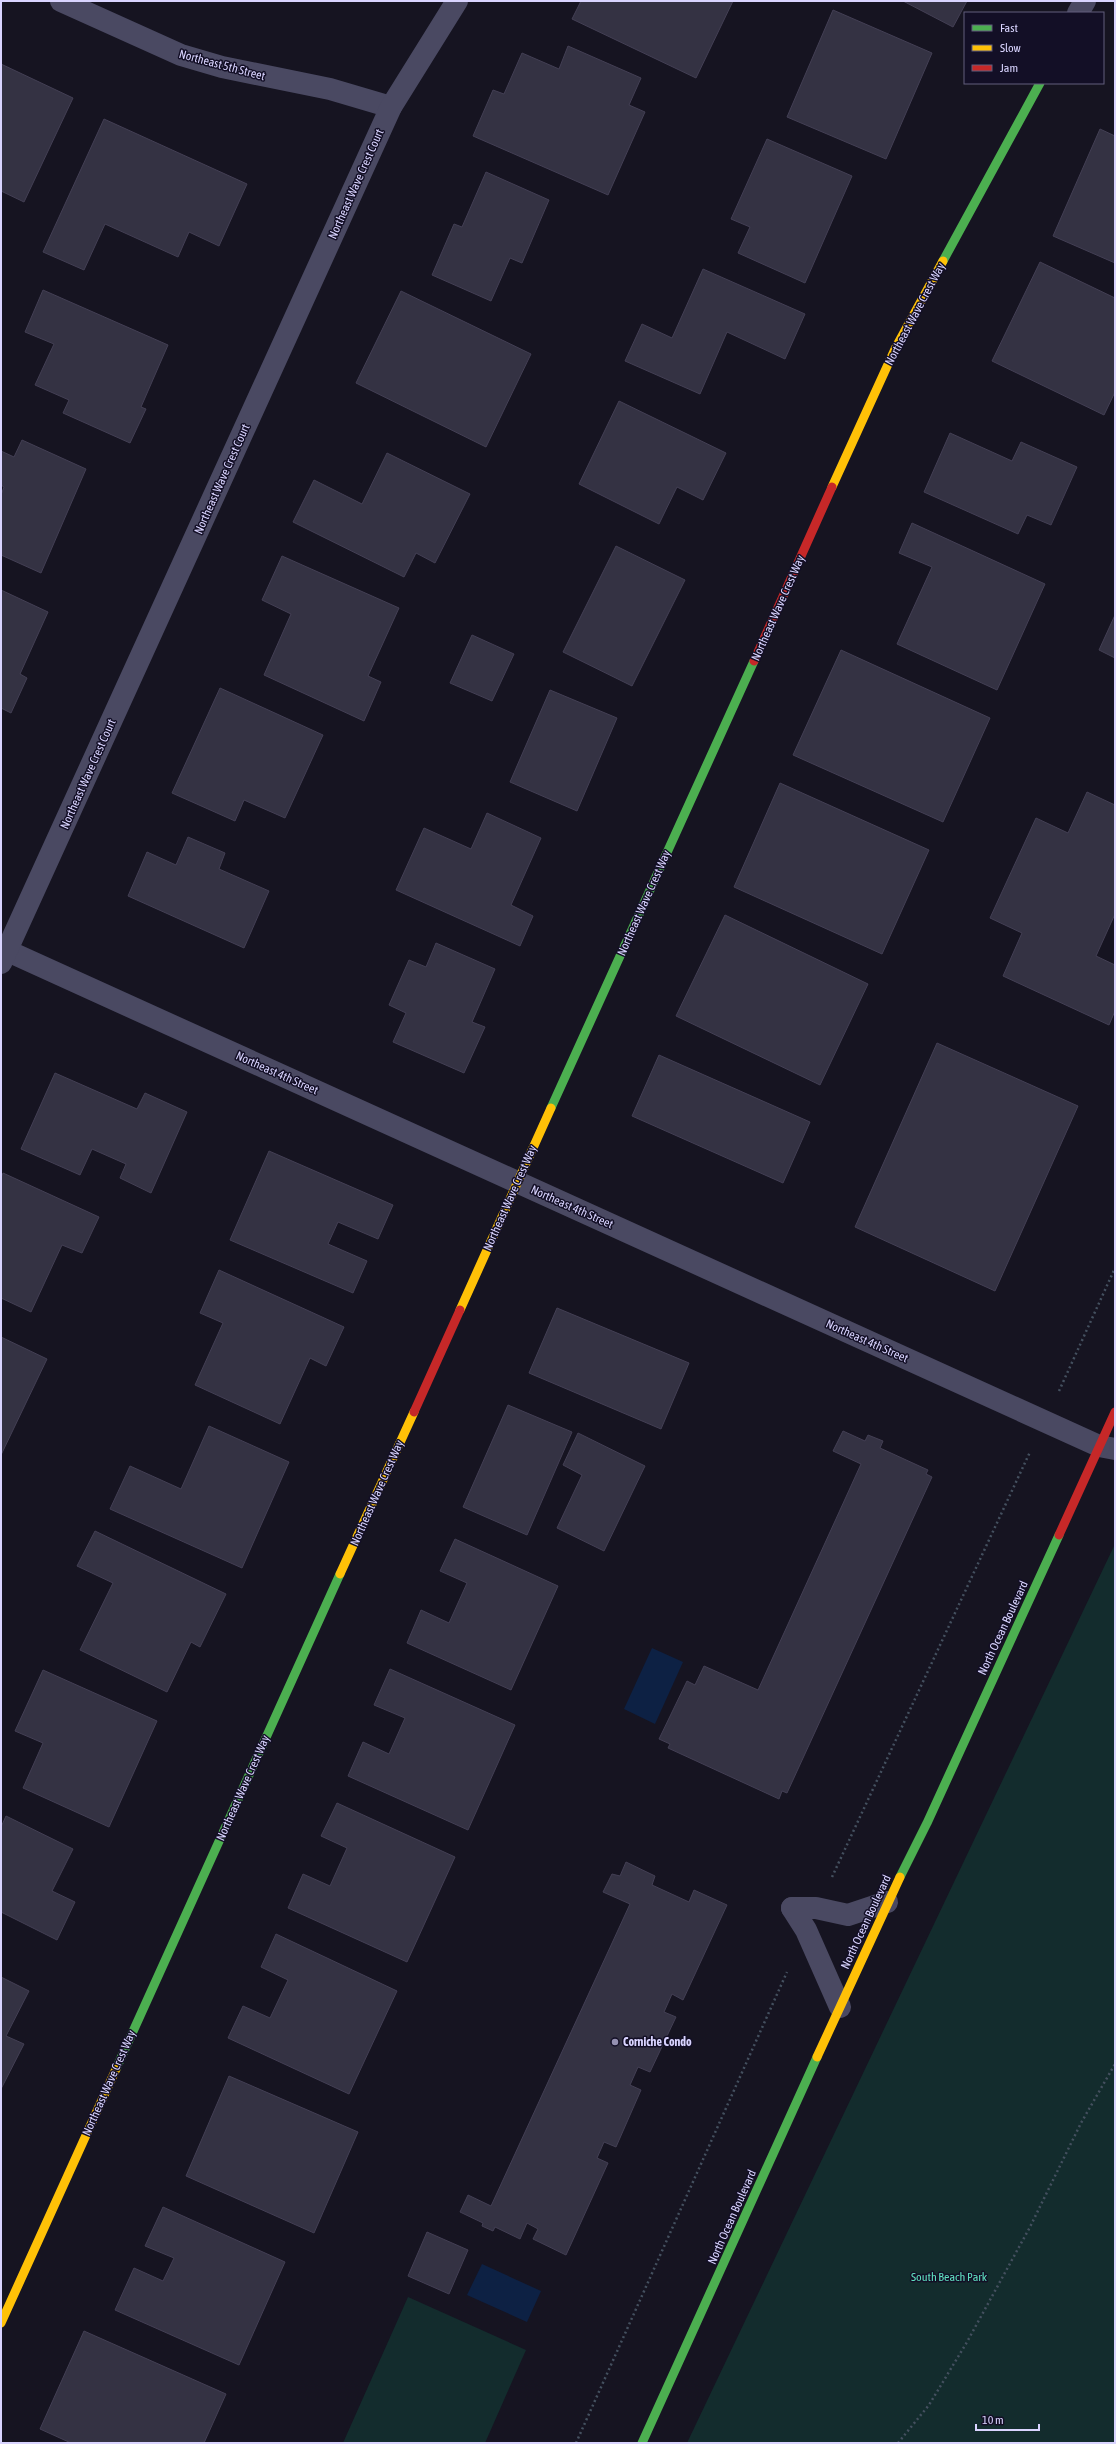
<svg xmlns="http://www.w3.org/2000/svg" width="1116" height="2444" font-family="'Asap Condensed',sans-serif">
<rect width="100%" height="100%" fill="#161421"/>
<!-- green -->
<g fill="#132c2d">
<polygon points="1115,1544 1115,2443 687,2443"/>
<polygon points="408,2297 526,2350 485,2443 343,2443"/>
</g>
<!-- water -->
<g fill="#0d2144">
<polygon points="652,1648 683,1662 655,1724 624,1709"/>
<polygon points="482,2264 541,2291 527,2322 467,2295"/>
</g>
<!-- building -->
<g fill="#343243" stroke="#433f54">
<polygon points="581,1 733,1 696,78 572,19"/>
<polygon points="903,1 967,1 953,27"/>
<polygon points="833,10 932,53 886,159 787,117"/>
<polygon points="568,46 641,78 629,105 645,112 608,195 473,136 493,90 504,94 522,53 559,69"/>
<polygon points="1,64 73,98 24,202 1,191"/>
<polygon points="104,119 247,184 219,246 189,232 178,257 105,224 84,270 43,252"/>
<polygon points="1100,129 1115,136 1115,263 1053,236"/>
<polygon points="767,139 852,176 805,283 738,253 750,227 731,219"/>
<polygon points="486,172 549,200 522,263 510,258 491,301 432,275 454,224 462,227"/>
<polygon points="1040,262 1115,298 1115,392 1104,415 992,361"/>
<polygon points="703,269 805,314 785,359 727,332 700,394 625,361 642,324 672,338"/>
<polygon points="43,290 168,345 141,407 146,409 130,443 63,413 69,400 35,385 54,344 25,332"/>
<polygon points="401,291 531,354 486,447 356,383"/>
<polygon points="619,401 726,453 703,500 677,487 659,524 579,484"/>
<polygon points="950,433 1012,461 1021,442 1077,467 1051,525 1027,515 1018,534 924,492"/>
<polygon points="22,440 86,469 41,573 1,555 1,495 4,487 1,485 1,451 14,457"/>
<polygon points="387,453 470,494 435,563 416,553 404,577 293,522 314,480 362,504"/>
<polygon points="912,523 1045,584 997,690 897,644 932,567 899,553"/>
<polygon points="616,546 685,580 632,686 563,652"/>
<polygon points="282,556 399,608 368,676 381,682 364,721 264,675 291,614 262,600"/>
<polygon points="1,590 48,612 20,674 27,678 11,713 1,708"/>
<polygon points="1115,615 1115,658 1099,650"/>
<polygon points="472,635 514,654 492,701 450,683"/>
<polygon points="841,650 990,718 943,822 793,755"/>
<polygon points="220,688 323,735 285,818 244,800 235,821 172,793"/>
<polygon points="550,690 617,718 577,811 510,782"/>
<polygon points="780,783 929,850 882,954 734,887"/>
<polygon points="1087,792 1115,805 1115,914 1096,956 1115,965 1115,1011 1109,1025 1003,976 1022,933 990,918 1036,818 1068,833"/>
<polygon points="487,813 541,838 511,905 533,916 520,946 396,890 424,828 471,849"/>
<polygon points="188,837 225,853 219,869 269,891 244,948 128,896 147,852 176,865"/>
<polygon points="725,915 868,984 820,1085 676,1016"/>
<polygon points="436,943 495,969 472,1022 485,1027 464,1073 393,1042 406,1013 389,1005 409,960 426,967"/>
<polygon points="937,1043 1078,1106 995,1291 855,1227"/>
<polygon points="659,1055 810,1122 783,1183 632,1116"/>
<polygon points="55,1073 137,1109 145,1093 187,1112 151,1193 120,1178 126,1164 92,1149 80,1175 21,1149"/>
<polygon points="269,1151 393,1205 378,1239 338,1222 328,1244 367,1261 353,1293 230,1240"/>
<polygon points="3,1173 99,1217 82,1253 62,1245 31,1312 1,1298 1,1178"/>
<polygon points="219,1270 344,1327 326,1366 310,1358 280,1424 195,1385 223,1323 200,1313"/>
<polygon points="557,1308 689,1363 661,1429 529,1373"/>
<polygon points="1,1337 47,1359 1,1455"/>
<polygon points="508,1405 572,1432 527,1535 463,1507"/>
<polygon points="209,1426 289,1462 242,1568 110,1509 130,1466 181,1489"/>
<polygon points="843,1431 865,1441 868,1435 883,1441 880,1448 928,1470 926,1474 932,1477 787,1793 782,1791 779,1799 668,1748 670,1744 659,1739 687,1681 695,1685 704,1666 758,1690 861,1464 833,1451"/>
<polygon points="578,1433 645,1466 604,1551 557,1528 582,1475 563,1465"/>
<polygon points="95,1531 226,1594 200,1647 191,1642 167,1692 80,1650 113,1583 77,1566"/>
<polygon points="455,1539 558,1586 511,1690 407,1643 421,1610 449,1623 467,1583 440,1571"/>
<polygon points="390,1669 515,1725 468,1830 348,1776 363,1742 389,1754 405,1718 374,1705"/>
<polygon points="43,1670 157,1721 109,1827 23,1788 43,1743 15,1731"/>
<polygon points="337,1803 455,1857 407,1962 288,1908 303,1874 330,1886 347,1848 321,1836"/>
<polygon points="6,1816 73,1849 52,1891 75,1902 57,1940 1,1912 1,1827"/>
<polygon points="626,1862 655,1876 652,1885 689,1902 694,1890 727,1905 683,2000 672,1994 664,2012 676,2017 650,2072 638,2067 630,2085 641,2090 616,2147 604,2142 597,2158 608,2163 566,2255 533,2239 538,2229 527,2223 520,2239 495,2227 493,2231 482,2226 483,2223 460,2212 468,2195 491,2206 630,1904 603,1892 612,1874 620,1876"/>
<polygon points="276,1934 397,1991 349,2094 228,2038 243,2006 270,2018 288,1980 261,1967"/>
<polygon points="1,1977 29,1991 6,2036 24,2044 1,2089"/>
<polygon points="229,2076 358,2132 314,2233 186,2176"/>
<polygon points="163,2207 285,2262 239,2365 115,2310 134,2268 163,2281 174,2258 145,2246"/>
<polygon points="427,2232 468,2250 449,2294 408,2276"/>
<polygon points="84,2331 226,2394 204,2443 71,2443 40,2429"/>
</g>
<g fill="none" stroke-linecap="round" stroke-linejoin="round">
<!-- path -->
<g stroke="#44505f" stroke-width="2.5" stroke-dasharray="2 3" stroke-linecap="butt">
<polyline points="1059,1391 1115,1268"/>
<polyline points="832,1877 1030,1452"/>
<polyline points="576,2443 787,1972"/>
<polyline points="898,2443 929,2405 967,2342 1030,2227 1081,2123 1115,2064"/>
</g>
<!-- lane -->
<g stroke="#4a4962" stroke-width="22">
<polyline points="1099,1446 1115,1449"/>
<polyline points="792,1908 806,1930 840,2007"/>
<polyline points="792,1908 816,1908 848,1915 887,1902"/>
</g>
<!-- street -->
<g stroke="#4a4962" stroke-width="22">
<polyline points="61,1 181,55 222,67 330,89 391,107"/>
<polyline points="1078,13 1085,1"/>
<polyline points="1,948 1099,1446"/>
<polyline points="1,963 391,107 457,1"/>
</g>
<!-- fast -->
<g stroke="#4caf50" stroke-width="9">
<polyline points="943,261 1040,83"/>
<polyline points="551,1108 754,661"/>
<polyline points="900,1877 927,1823 1059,1535"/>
<polyline points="116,2069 340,1574"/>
<polyline points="642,2443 817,2057"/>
</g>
<!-- slow -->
<g stroke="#ffc107" stroke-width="9">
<polyline points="832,487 895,349 943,261"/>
<polyline points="460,1310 551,1108"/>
<polyline points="340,1574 414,1412"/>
<polyline points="817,2057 900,1877"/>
<polyline points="1,2323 116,2069"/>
</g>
<!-- jam -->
<g stroke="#c62828" stroke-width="9">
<polyline points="754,661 832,487"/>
<polyline points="414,1412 460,1310"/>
<polyline points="1059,1535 1115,1412"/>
</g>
</g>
<!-- markers -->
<circle fill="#9591b1" stroke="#130f26" stroke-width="1.5" cx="615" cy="2042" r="4"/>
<g text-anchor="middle" stroke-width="3" stroke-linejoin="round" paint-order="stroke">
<!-- street labels -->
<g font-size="12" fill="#d9d4ff" stroke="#130f26">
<text transform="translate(222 65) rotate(15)" y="4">Northeast 5th Street</text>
<text transform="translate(356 184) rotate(-66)" y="4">Northeast Wave Crest Court</text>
<text transform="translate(915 314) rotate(-62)" y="4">Northeast Wave Crest Way</text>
<text transform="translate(222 479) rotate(-66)" y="4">Northeast Wave Crest Court</text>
<text transform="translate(778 608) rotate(-66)" y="4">Northeast Wave Crest Way</text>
<text transform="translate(88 774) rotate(-66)" y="4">Northeast Wave Crest Court</text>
<text transform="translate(644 903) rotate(-66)" y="4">Northeast Wave Crest Way</text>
<text transform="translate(277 1073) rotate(24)" y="4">Northeast 4th Street</text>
<text transform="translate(510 1198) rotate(-66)" y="4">Northeast Wave Crest Way</text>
<text transform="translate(572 1207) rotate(24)" y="4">Northeast 4th Street</text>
<text transform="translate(867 1341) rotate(24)" y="4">Northeast 4th Street</text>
<text transform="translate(377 1493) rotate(-66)" y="4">Northeast Wave Crest Way</text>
<text transform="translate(1003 1628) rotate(-65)" y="4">North Ocean Boulevard</text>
<text transform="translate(243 1788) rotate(-66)" y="4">Northeast Wave Crest Way</text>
<text transform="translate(866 1922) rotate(-65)" y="4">North Ocean Boulevard</text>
<text transform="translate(109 2083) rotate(-66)" y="4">Northeast Wave Crest Way</text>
<text transform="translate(732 2217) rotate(-66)" y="4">North Ocean Boulevard</text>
</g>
<!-- poi labels -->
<g font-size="12" font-weight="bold" fill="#d9d4ff" stroke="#130f26" text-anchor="start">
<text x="623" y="2046">Corniche Condo</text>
</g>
<!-- park labels -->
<g font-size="12" fill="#5fe0c0" stroke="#130f26">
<text x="949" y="2281">South Beach Park</text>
</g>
</g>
<!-- border -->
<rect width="1116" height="2444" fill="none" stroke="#d9d4ff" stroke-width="4"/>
<!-- legend -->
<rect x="964" y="12" width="140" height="72" fill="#130f26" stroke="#625e7d"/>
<rect x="972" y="25" width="20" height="6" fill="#4caf50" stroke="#625e7d"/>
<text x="1000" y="32" font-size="12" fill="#d9d4ff">Fast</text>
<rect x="972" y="45" width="20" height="6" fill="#ffc107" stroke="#625e7d"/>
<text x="1000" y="52" font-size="12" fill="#d9d4ff">Slow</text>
<rect x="972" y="65" width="20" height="6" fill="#c62828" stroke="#625e7d"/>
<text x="1000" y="72" font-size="12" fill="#d9d4ff">Jam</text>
<!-- scale -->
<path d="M976 2424v6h63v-6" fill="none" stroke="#d9d4ff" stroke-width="2"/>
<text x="982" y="2424" font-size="12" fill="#d9d4ff" stroke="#130f26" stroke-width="3" paint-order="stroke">10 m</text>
</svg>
